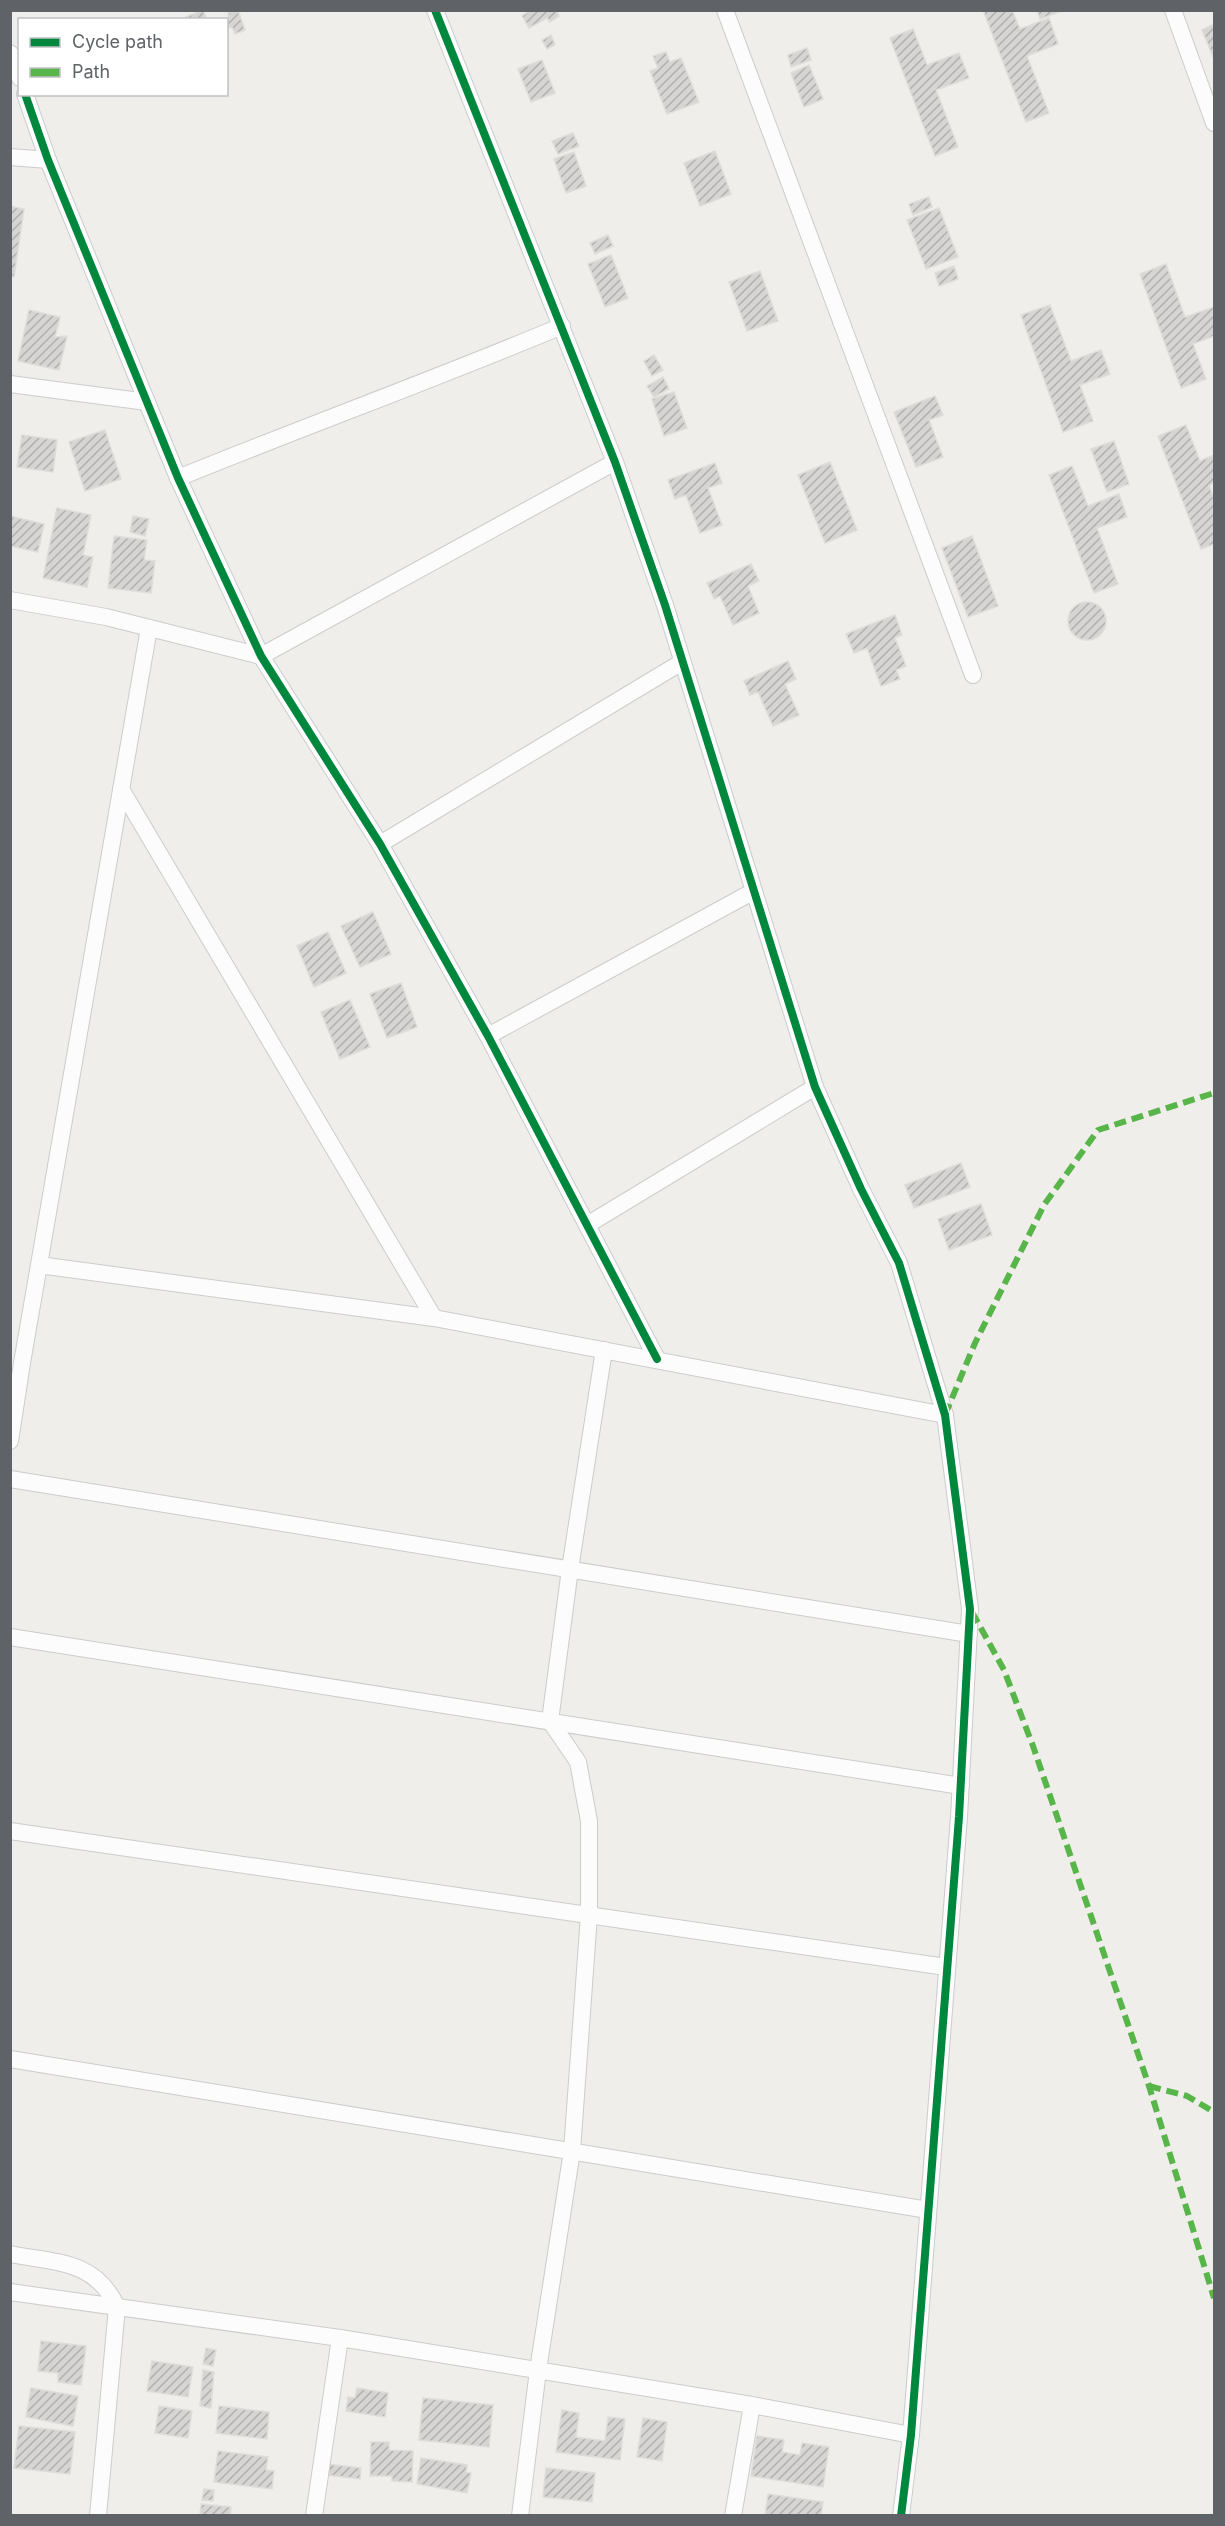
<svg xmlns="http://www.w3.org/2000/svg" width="1225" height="2526" font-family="Inter,sans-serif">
<defs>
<pattern id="building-hatch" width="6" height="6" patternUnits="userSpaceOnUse" patternTransform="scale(1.5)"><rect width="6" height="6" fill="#d6d5d3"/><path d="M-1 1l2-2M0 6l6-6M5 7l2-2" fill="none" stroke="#b1b0af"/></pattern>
</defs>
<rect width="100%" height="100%" fill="#efeeea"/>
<!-- building -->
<g fill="url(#building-hatch)" stroke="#deddd9" stroke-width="1.5">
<polygon points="203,10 207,20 187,20 186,17"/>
<polygon points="238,10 245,30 235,34 232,27 226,29 226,20 229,19 228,13"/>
<polygon points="531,10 556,10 559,16 550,22 547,18 529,28 522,16"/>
<polygon points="983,10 1012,10 1020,29 1049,18 1058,44 1027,56 1049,113 1026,122"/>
<polygon points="1037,10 1062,10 1062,11 1040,19"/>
<polygon points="1214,24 1214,59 1202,30"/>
<polygon points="913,29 927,65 959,53 969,78 936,90 958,147 935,156 890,38"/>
<polygon points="551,35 555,45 547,49 542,40"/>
<polygon points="807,48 811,60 791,67 788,55"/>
<polygon points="666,52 670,62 681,58 699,102 667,114 650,71 658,68 653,56"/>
<polygon points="542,60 555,93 531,102 518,69"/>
<polygon points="809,65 823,99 804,107 791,73"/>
<polygon points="573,133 579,146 558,154 552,141"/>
<polygon points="715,151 731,194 700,206 684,163"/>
<polygon points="574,152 586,186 566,193 554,159"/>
<polygon points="929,197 932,207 913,215 909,204"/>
<polygon points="10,206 24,209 14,277 10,276"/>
<polygon points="939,208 958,257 926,269 907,220"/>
<polygon points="608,235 613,246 595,254 590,243"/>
<polygon points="611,255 628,298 605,307 588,264"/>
<polygon points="1166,264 1185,317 1214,307 1214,336 1193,344 1206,379 1181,388 1140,274"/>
<polygon points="954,266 958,279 939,286 935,273"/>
<polygon points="760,271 778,321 747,331 729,282"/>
<polygon points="1050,305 1071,361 1101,350 1110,374 1080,385 1093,421 1063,432 1021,315"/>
<polygon points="29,310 60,317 55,337 67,336 59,370 18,361"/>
<polygon points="654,355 663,370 652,376 644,361"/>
<polygon points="663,377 669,389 654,397 647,386"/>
<polygon points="674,392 687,428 664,436 652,399"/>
<polygon points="935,396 943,415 929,420 943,457 916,467 894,412"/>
<polygon points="1186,425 1200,461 1214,455 1214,483 1209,485 1214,499 1214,544 1201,549 1158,436"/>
<polygon points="105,430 121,479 85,491 69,442"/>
<polygon points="22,435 57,440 53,472 17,467"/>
<polygon points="1114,441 1129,484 1107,492 1091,449"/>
<polygon points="830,462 857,530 825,543 798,475"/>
<polygon points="715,463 722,483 708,488 722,525 700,533 686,495 675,499 668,480"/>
<polygon points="1072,466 1088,506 1119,494 1127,517 1097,528 1118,584 1094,593 1049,475"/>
<polygon points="57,508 91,515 83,555 93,557 87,587 43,578"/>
<polygon points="10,516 44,524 38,552 10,546"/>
<polygon points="133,516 149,519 145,536 130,532"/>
<polygon points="114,536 147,540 144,560 155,561 151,593 108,588"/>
<polygon points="972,536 998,606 968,617 942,548"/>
<polygon points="751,564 759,581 748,586 759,613 733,625 720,596 714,599 707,583"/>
<circle cx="1087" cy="621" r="19"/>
<polygon points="895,615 902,635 895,638 906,666 896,670 900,679 881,686 867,648 854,653 846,634"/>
<polygon points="788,661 796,679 785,684 799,715 773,726 758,692 750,695 744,681"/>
<polygon points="373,912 391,954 360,967 341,926"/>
<polygon points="328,932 346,973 314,987 297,946"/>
<polygon points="401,983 417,1027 387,1038 370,994"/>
<polygon points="350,1000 370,1047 340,1059 321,1012"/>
<polygon points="961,1163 970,1187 914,1208 905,1185"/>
<polygon points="981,1204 992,1235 949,1250 938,1219"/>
<polygon points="41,2341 86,2346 81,2385 58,2382 58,2373 38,2371"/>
<polygon points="206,2348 216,2350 213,2366 203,2364"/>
<polygon points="152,2361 193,2367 188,2397 147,2391"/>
<polygon points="203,2370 214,2372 211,2408 200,2406"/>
<polygon points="31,2388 78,2396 73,2426 26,2417"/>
<polygon points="357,2388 388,2393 385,2417 346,2411 348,2397 355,2398"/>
<polygon points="423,2398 493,2405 489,2447 419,2440"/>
<polygon points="159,2406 192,2411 188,2438 155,2433"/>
<polygon points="219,2406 269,2412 267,2439 216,2433"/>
<polygon points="562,2410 579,2413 576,2437 605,2441 608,2417 625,2419 620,2460 556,2452"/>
<polygon points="643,2418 667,2422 662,2461 637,2457"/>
<polygon points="19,2426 75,2432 70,2474 14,2468"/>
<polygon points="757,2436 784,2440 782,2452 800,2455 802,2443 829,2447 823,2487 751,2476"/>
<polygon points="371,2442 389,2442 389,2450 413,2451 412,2482 392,2481 392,2476 370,2476"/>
<polygon points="218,2451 268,2457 266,2470 274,2471 272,2489 214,2482"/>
<polygon points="421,2458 467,2465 466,2472 471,2473 467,2493 417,2484"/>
<polygon points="327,2464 361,2468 360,2479 326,2475"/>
<polygon points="546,2468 595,2473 592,2502 543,2497"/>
<polygon points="204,2489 214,2490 213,2501 202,2500"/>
<polygon points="768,2494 823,2502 821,2516 765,2516"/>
<polygon points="201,2504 231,2507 230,2516 200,2516"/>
</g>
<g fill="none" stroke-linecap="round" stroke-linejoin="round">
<!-- street casing -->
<g stroke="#cbcccc" stroke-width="18">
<g id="street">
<polyline points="435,10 615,462 665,605 815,1087 861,1189 899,1263 945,1415 970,1609 959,1817 911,2435 901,2516"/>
<polyline points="725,10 973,675"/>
<polyline points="1173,10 1214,123"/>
<polyline points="10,53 20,78"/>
<polyline points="25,94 48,160 178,478 261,656 380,844 488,1036 657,1359"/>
<polyline points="10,157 48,160"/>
<polyline points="10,384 147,402"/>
<path d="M178 478C306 426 435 379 562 326"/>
<polyline points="10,600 106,617 261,656 615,462"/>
<polyline points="121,789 434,1318"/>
<polyline points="380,844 682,662"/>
<polyline points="488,1036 754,891"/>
<polyline points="587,1225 815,1087"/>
<polyline points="39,1265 434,1318 945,1415"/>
<polyline points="10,1441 22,1363 149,628"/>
<polyline points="10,1479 969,1634"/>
<polyline points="10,1637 961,1786"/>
<polyline points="10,1831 946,1967"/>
<polyline points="10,2059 928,2210"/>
<path d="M10 2254C57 2263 95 2260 117 2307L98 2516"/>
<polyline points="10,2292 340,2338 752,2405 911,2435"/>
<polyline points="314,2516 340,2338"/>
<polyline points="520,2516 538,2370 572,2151 589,1915 589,1821 578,1762 550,1721 570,1569 604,1350"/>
<polyline points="733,2516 752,2405"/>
</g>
</g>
<!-- street -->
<use href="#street" stroke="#fdfcfc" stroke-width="16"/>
<!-- quiet -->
<g stroke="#58b549" stroke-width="6" stroke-dasharray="12 6" stroke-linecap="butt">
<polyline points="945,1415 975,1343 1044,1205 1098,1130 1214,1093"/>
<polyline points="972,1612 1004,1670 1033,1746 1149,2086 1214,2298"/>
<polyline points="1149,2086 1187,2096 1214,2112"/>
</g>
<!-- cycleway casing -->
<g stroke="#fff" stroke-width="11">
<g id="cycleway">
<polyline points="435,10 615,462 665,605 815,1087 861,1189 899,1263 945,1415 970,1609 959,1817 911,2435 901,2516"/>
<polyline points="25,94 48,160 178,478 261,656 380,844 488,1036 657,1359"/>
</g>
</g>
<!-- cycleway -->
<use href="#cycleway" stroke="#00873e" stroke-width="8"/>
</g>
<!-- border -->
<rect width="1225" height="2526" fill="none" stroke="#5f6368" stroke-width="24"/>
<!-- legend -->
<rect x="18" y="18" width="210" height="78" fill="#ffffff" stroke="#bfc1c3" stroke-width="1.5"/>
<rect x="30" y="38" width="30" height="9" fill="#00873e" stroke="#bfc1c3" stroke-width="1.5"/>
<text x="72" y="48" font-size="18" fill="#5f6368">Cycle path</text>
<rect x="30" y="68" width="30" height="9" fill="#58b549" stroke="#bfc1c3" stroke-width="1.5"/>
<text x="72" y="78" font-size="18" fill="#5f6368">Path</text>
</svg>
